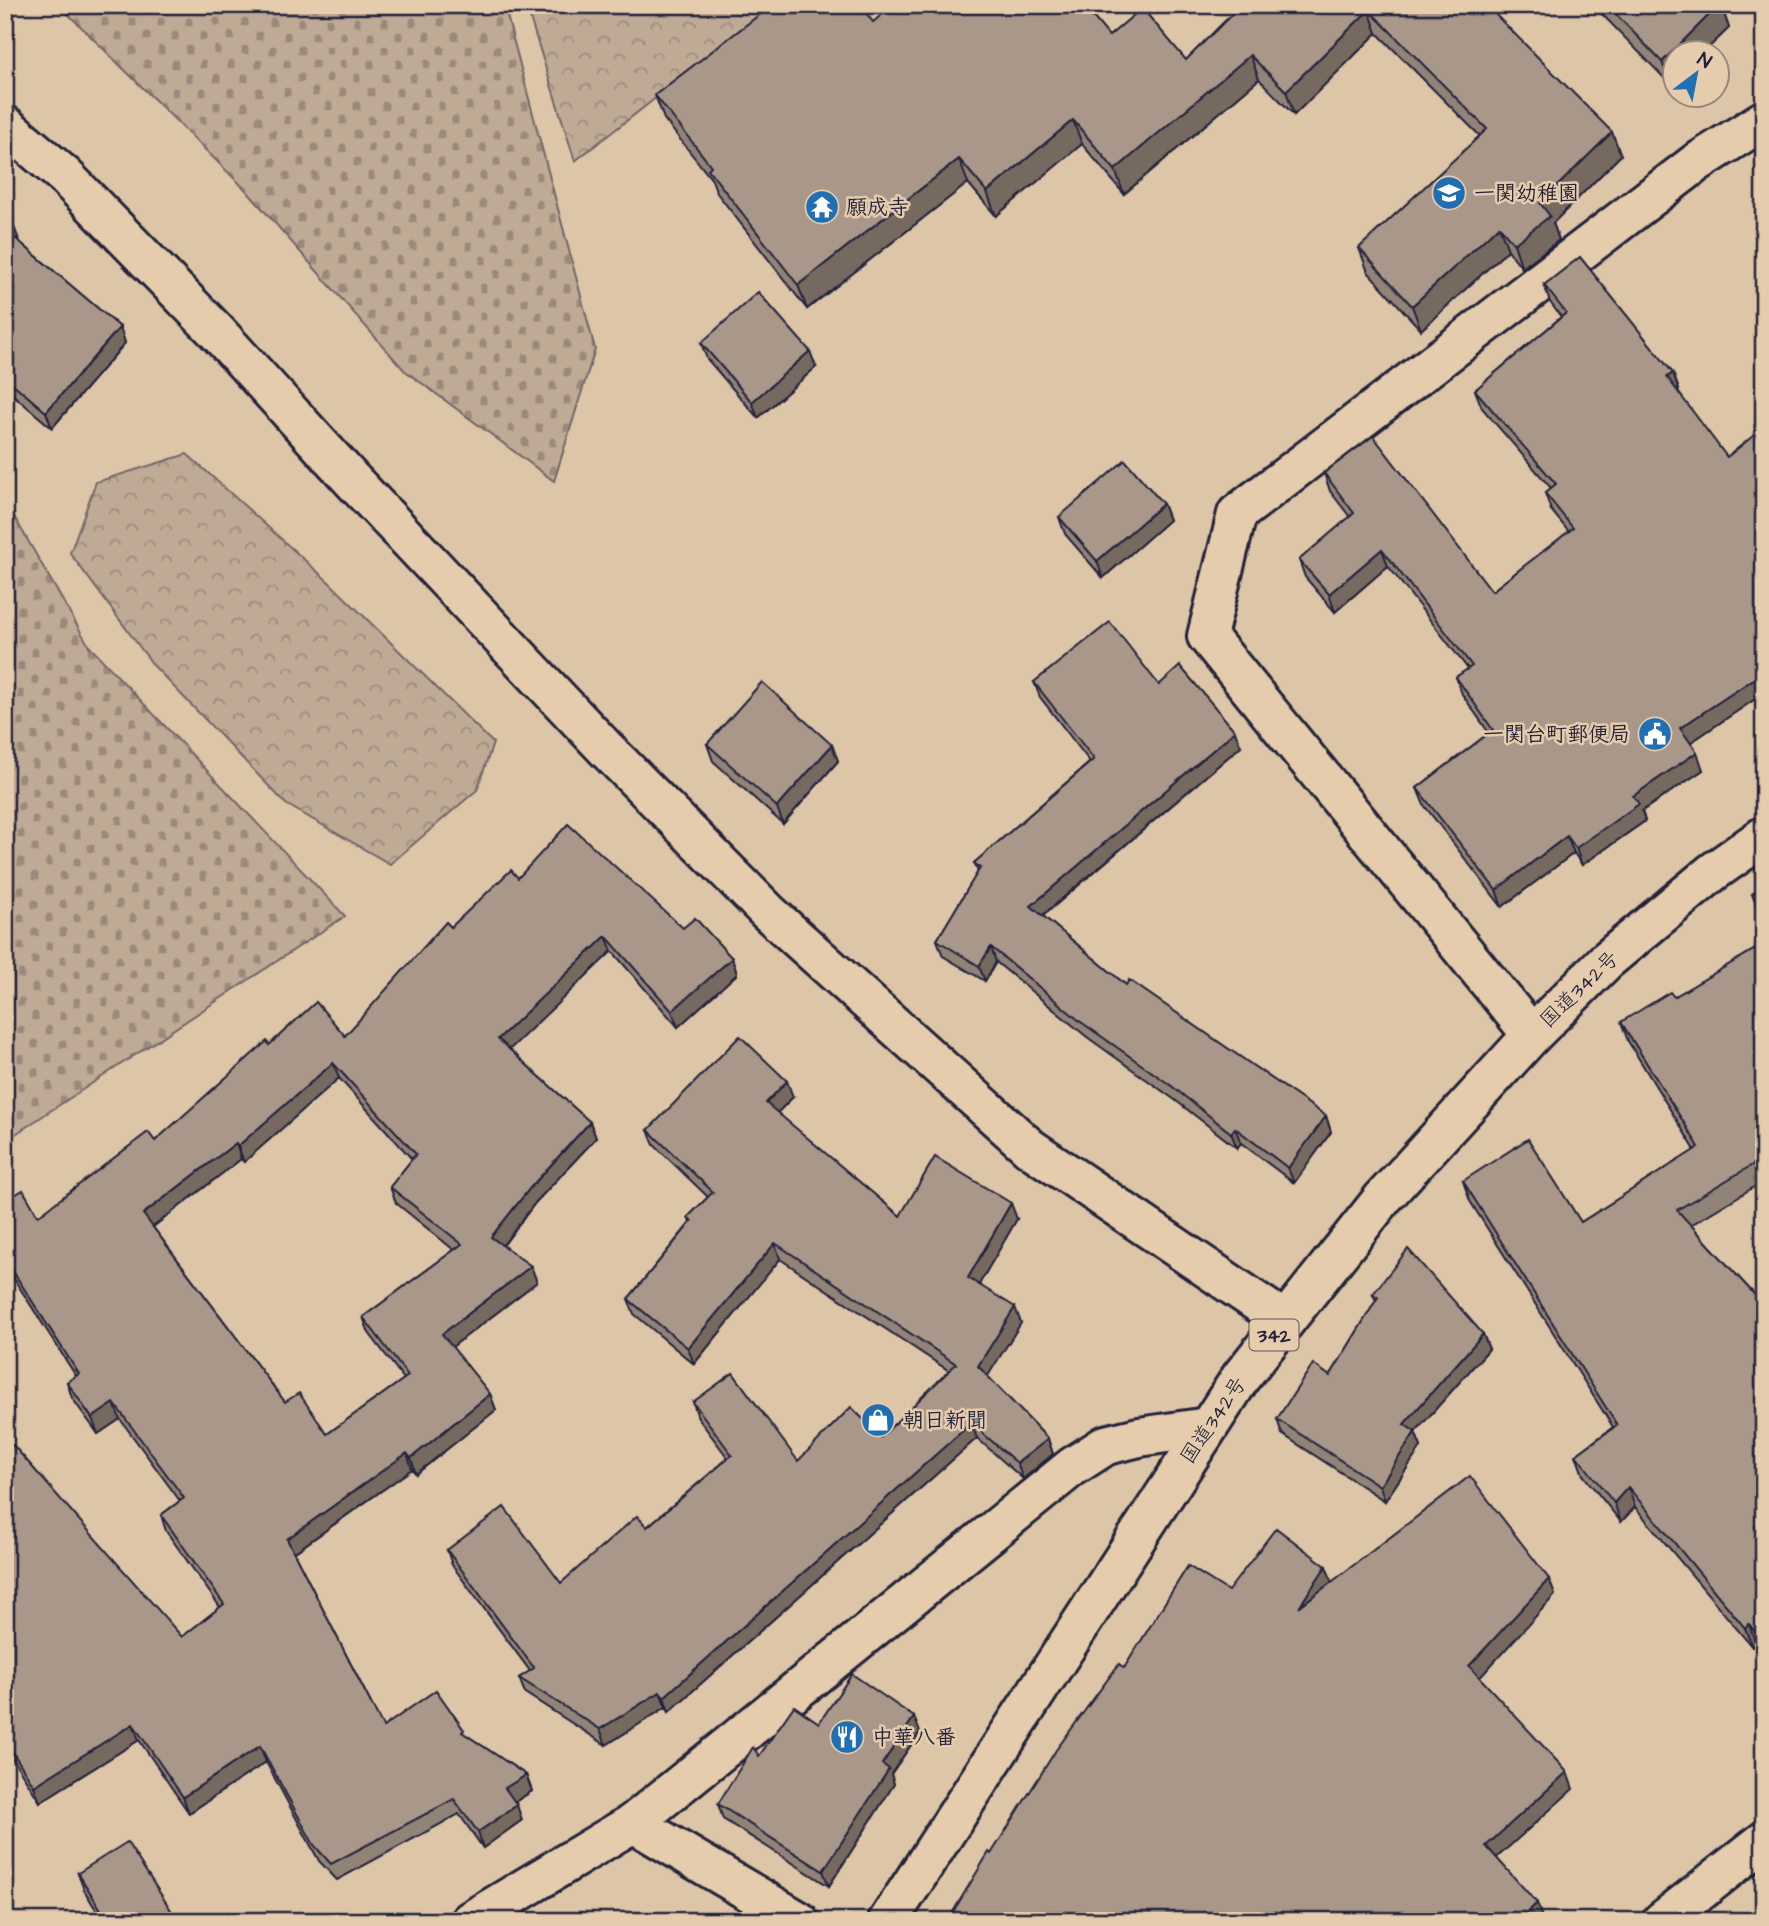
<svg xmlns="http://www.w3.org/2000/svg" width="1769" height="1926" font-family="'Architects Daughter','Klee One',sans-serif">
<defs>
<pattern id="forest-crowns" width="20" height="18" patternUnits="userSpaceOnUse" patternTransform="scale(1.75)"><rect width="20" height="18" fill="#bfaa96"/><path d="M2 6a3 3 0 1 1 6 0M12 15a3 3 0 1 1 6 0" fill="none" stroke="#9b8a7c"/></pattern>
<pattern id="cemetery-stones" width="16" height="16" patternUnits="userSpaceOnUse" patternTransform="scale(1.75)"><rect width="16" height="16" fill="#bfaa96"/><path d="M2 7V4a2 2 0 0 1 4 0v3zM10 15v-3a2 2 0 0 1 4 0v3z" fill="#9b8a7c"/></pattern>
</defs>
<rect width="100%" height="100%" fill="#ddc5a8"/>
<filter id="ink" filterUnits="userSpaceOnUse"><feTurbulence type="fractalNoise" baseFrequency=".0143" numOctaves="2"/><feDisplacementMap in="SourceGraphic" scale="14" xChannelSelector="R" yChannelSelector="G"/><feConvolveMatrix kernelMatrix="1 2 1 2 8 2 1 2 1" color-interpolation-filters="sRGB"/></filter>
<g filter="url(#ink)">
<!-- forest -->
<g fill="url(#forest-crowns)" stroke="#706668" stroke-width="2">
<polygon points="520,5 775,5 575,161 530,18"/>
<polygon points="187,454 330,583 493,743 477,790 390,864 286,804 154,666 70,553 96,482"/>
</g>
<!-- cemetery -->
<g fill="url(#cemetery-stones)" stroke="#706668" stroke-width="2">
<polygon points="59,5 500,5 506,12 595,349 554,481 404,370 245,189"/>
<polygon points="5,501 89,646 345,916 5,1141"/>
</g>
<g fill="none" stroke-linecap="round" stroke-linejoin="round">
<!-- minor casing -->
<g stroke="#22223b" stroke-width="44">
<g id="minor">
<polyline points="5,125 65,176 217,332 352,480 607,750 768,912 1030,1148 1285,1321"/>
<polyline points="1532,1035 1207,636 1237,514 1696,163 1764,120"/>
<polyline points="633,1823 799,1921"/>
<polyline points="470,1921 633,1823 1072,1467 1106,1445 1139,1437 1208,1427"/>
<polyline points="1662,1921 1764,1841"/>
</g>
</g>
<!-- highway casing -->
<g stroke="#22223b" stroke-width="44">
<polyline id="highway" points="888,1921 1241,1377 1383,1198 1532,1035 1606,961 1713,872 1764,836"/>
</g>
<!-- minor -->
<use href="#minor" stroke="#e5ccad" stroke-width="38"/>
<!-- highway -->
<use href="#highway" stroke="#e5ccad" stroke-width="38"/>
</g>
<!-- wall -->
<g fill="#918377" stroke="#22223b" stroke-width="2" fill-rule="evenodd">
<polygon points="1241,5 1486,5 1621,155 1553,223 1559,240 1522,268 1508,250 1421,330 1368,272 1359,248 1480,136 1377,33 1294,115 1259,79 1124,194 1082,144 996,216 968,183 807,309 717,193 712,180 664,119 655,95 873,22 1109,36 1186,60"/>
<polygon points="1593,5 1721,5 1729,28 1704,52 1675,52 1675,82 1671,85"/>
<polygon points="5,219 20,242 120,327 125,343 52,428 5,388"/>
<polygon points="1544,285 1673,373 1679,390 1678,391 1764,693 1690,743 1703,770 1642,811 1645,821 1582,865 1574,853 1502,907 1424,805 1417,788 1489,733 1462,694 1456,677 1468,669 1388,566 1335,612 1305,577 1299,560 1350,517 1330,491 1324,473 1492,591 1569,532 1551,510 1545,493 1551,488 1482,408 1475,390 1561,317 1550,302"/>
<polygon points="701,343 816,367 758,418 707,359"/>
<polygon points="1163,504 1169,520 1103,578 1065,534 1059,517"/>
<polygon points="1034,682 1159,685 1241,746 1043,916 1126,985 1326,1116 1331,1132 1294,1183 1241,1143 1237,1148 1175,1100 1087,1037 996,962 985,981 943,956 937,940 978,872 974,863 1090,762 1040,697"/>
<polygon points="707,744 832,745 838,761 783,824 713,761"/>
<path d="M518 878 683 928 732 958 737 974 678 1027 612 951 509 1049 590 1122 596 1138 535 1203 503 1246 537 1282 452 1347 490 1394 496 1410 416 1474 412 1469 294 1553 383 1727 466 1735 526 1775 532 1791 515 1802 522 1820 483 1848 459 1814 337 1880 319 1861 266 1762 189 1813 139 1740 40 1802 5 1747V1452L182 1637 220 1607 166 1531 161 1515 180 1501 120 1419 98 1434 72 1398 67 1382 76 1376 5 1265V1201L38 1216 155 1141 269 1045 345 1036 451 927ZM339 1078 412 1159 390 1187 396 1203 454 1250 363 1317 369 1333 404 1379 327 1434 285 1402 153 1227 241 1159 244 1162Z"/>
<polygon points="1764,887 1764,920 1758,910 1752,894"/>
<polygon points="1764,944 1764,1181 1691,1225 1764,1305 1764,1654 1756,1644 1752,1647 1635,1507 1621,1522 1583,1475 1576,1455 1613,1427 1470,1201 1463,1181 1581,1222 1695,1150 1628,1041 1621,1022 1674,997"/>
<polygon points="793,1097 777,1113 900,1216 1017,1219 979,1284 1021,1323 987,1376 1048,1439 1053,1454 1023,1479 977,1438 669,1712 666,1707 606,1745 525,1693 519,1678 530,1671 452,1565 447,1550 561,1583 647,1527 728,1458 698,1418 693,1402 798,1461 881,1437 949,1371 780,1259 694,1364 634,1314 628,1299 690,1223 688,1217 708,1197 654,1145 648,1130"/>
<polygon points="1373,1294 1483,1334 1489,1349 1415,1432 1421,1447 1385,1501 1282,1434 1277,1419 1330,1376 1376,1301"/>
<polygon points="819,1723 920,1732 891,1774 894,1784 829,1886 723,1819 718,1804 759,1756"/>
<polygon points="78,1873 178,1921 103,1921 84,1890"/>
</g>
<!-- shaded-wall -->
<g fill="#766a61" stroke="#22223b" stroke-width="2">
<polygon points="1719,5 1721,5 1729,28 1704,52 1675,52 1675,82 1671,85 1662,62"/>
<polygon points="1369,10 1377,33 1294,115 1286,91"/>
<polygon points="1250,55 1259,79 1124,194 1115,170"/>
<polygon points="1073,120 1082,144 996,216 987,192"/>
<polygon points="1612,132 1621,155 1553,223 1559,240 1522,268 1514,244 1540,203"/>
<polygon points="959,159 968,183 807,309 798,285"/>
<polygon points="1499,226 1508,250 1421,330 1412,306"/>
<polygon points="14,227 20,242 9,233"/>
<polygon points="120,327 125,343 52,428 46,412"/>
<polygon points="810,351 816,367 758,418 752,402"/>
<polygon points="1673,373 1679,390 1674,394 1667,377"/>
<polygon points="1163,504 1169,520 1103,578 1097,561"/>
<polygon points="1382,549 1388,566 1335,612 1329,594"/>
<polygon points="1764,672 1764,693 1687,745 1680,728"/>
<polygon points="1235,731 1241,746 1036,921 1031,906"/>
<polygon points="832,745 838,761 783,824 777,807"/>
<polygon points="1697,752 1703,770 1642,811 1645,821 1582,865 1576,848 1633,796"/>
<polygon points="1567,836 1574,853 1502,907 1496,890"/>
<polygon points="606,936 612,951 504,1055 498,1039"/>
<polygon points="991,947 996,962 985,981 979,966"/>
<polygon points="732,958 737,974 678,1027 672,1011"/>
<polygon points="333,1063 339,1078 244,1162 238,1146"/>
<polygon points="787,1081 793,1097 771,1119 766,1103"/>
<polygon points="1326,1116 1331,1132 1294,1183 1288,1168"/>
<polygon points="590,1122 596,1138 535,1203 497,1253 491,1237 530,1188"/>
<polygon points="1235,1128 1241,1143 1237,1148 1231,1133"/>
<polygon points="236,1143 241,1159 149,1230 143,1214"/>
<polygon points="1011,1203 1017,1219 974,1293 968,1278"/>
<polygon points="775,1243 780,1259 694,1364 688,1348"/>
<polygon points="531,1266 537,1282 448,1350 442,1334"/>
<polygon points="1015,1307 1021,1323 984,1382 978,1366"/>
<polygon points="1483,1334 1489,1349 1409,1439 1404,1424"/>
<polygon points="490,1394 496,1410 416,1474 411,1458"/>
<polygon points="114,1403 120,1419 98,1434 92,1418"/>
<polygon points="971,1423 977,1438 669,1712 664,1697"/>
<polygon points="1415,1432 1421,1447 1385,1501 1380,1486"/>
<polygon points="1048,1439 1053,1454 1023,1479 1017,1463"/>
<polygon points="407,1453 412,1469 292,1554 287,1539"/>
<polygon points="1628,1487 1635,1507 1621,1522 1614,1503"/>
<polygon points="1764,1518 1764,1544 1755,1526"/>
<polygon points="1326,1566 1332,1582 1299,1607"/>
<polygon points="1549,1579 1555,1595 1475,1683 1469,1666"/>
<polygon points="1749,1624 1756,1644 1752,1647 1745,1628"/>
<polygon points="660,1692 666,1707 606,1745 600,1729"/>
<polygon points="914,1717 920,1732 891,1774 894,1784 829,1886 823,1871 882,1764"/>
<polygon points="133,1724 139,1740 40,1802 34,1786"/>
<polygon points="260,1746 266,1762 189,1813 183,1797"/>
<polygon points="1567,1772 1573,1789 1492,1862 1486,1846"/>
<polygon points="526,1775 532,1791 511,1804 505,1788"/>
<polygon points="517,1805 522,1820 483,1848 478,1832"/>
<polygon points="1537,1903 1543,1920 1518,1921"/>
</g>
<!-- building -->
<g fill="#a9988a" stroke="#22223b" stroke-width="2" fill-rule="evenodd">
<polygon points="772,5 860,5 873,22 893,5 1083,5 1109,36 1142,8 1186,60 1241,5 1486,5 1612,132 1540,203 1550,216 1514,244 1499,226 1412,306 1359,248 1487,129 1369,10 1286,91 1250,55 1115,170 1073,120 987,192 959,159 798,285 708,169 711,166 655,95"/>
<polygon points="1607,5 1719,5 1662,62"/>
<polygon points="5,219 14,227 9,233 120,327 46,412 5,377"/>
<polygon points="1580,257 1673,373 1667,377 1727,457 1764,427 1764,672 1680,728 1697,752 1633,796 1639,804 1576,848 1567,836 1496,890 1417,788 1493,730 1456,677 1472,666 1382,549 1329,594 1299,560 1354,513 1324,473 1373,436 1492,591 1573,528 1545,493 1556,484 1475,390 1566,313 1544,285"/>
<polygon points="758,292 810,351 752,402 701,343"/>
<polygon points="1125,460 1163,504 1097,561 1059,517"/>
<polygon points="1110,622 1159,685 1180,666 1235,731 1031,906 1126,985 1129,980 1326,1116 1288,1168 1235,1128 1231,1133 1169,1084 1081,1022 991,947 979,966 937,940 980,868 974,863 1094,759 1034,682"/>
<polygon points="762,682 832,745 777,807 707,744"/>
<path d="M568 824 683 928 695 918 732 958 672 1011 606 936 498 1039 590 1122 530 1188 491 1237 531 1266 442 1334 490 1394 411 1458 407 1453 287 1539 383 1727 436 1690 464 1730 462 1732 526 1775 505 1788 517 1805 478 1832 454 1799 331 1864 314 1845 260 1746 183 1797 133 1724 34 1786 5 1740V1452L13 1445 182 1637 224 1604 161 1515 184 1498 114 1403 92 1418 67 1382 79 1374 5 1259V1201L23 1190 38 1216 148 1132 155 1141 267 1041 269 1045 316 1002 345 1036 446 922 451 927 511 870 518 878ZM333 1063 416 1154 390 1187 462 1244 363 1317 408 1376 327 1434 299 1393 285 1402 143 1214 236 1143 238 1146Z"/>
<polygon points="1764,887 1764,914 1752,894"/>
<polygon points="1764,944 1764,1158 1677,1210 1764,1305 1764,1518 1755,1526 1764,1537 1764,1643 1749,1624 1745,1628 1628,1487 1614,1503 1576,1455 1617,1425 1463,1181 1528,1139 1581,1222 1699,1147 1621,1022 1670,992 1674,997"/>
<polygon points="740,1036 787,1081 766,1103 900,1216 935,1157 1011,1203 968,1278 1015,1307 978,1366 1048,1439 1017,1463 971,1423 664,1697 660,1692 600,1729 519,1678 534,1668 447,1550 504,1507 561,1583 637,1516 647,1527 732,1455 693,1402 733,1373 798,1461 851,1407 881,1437 956,1364 775,1243 688,1348 628,1299 692,1221 688,1217 713,1192 648,1130"/>
<polygon points="1408,1249 1483,1334 1404,1424 1415,1432 1380,1486 1277,1419 1313,1364 1330,1376 1378,1297 1373,1294"/>
<polygon points="1470,1476 1549,1579 1469,1666 1567,1772 1486,1846 1537,1903 1518,1921 951,1921 956,1914 953,1912 989,1852 991,1854 1056,1750 1119,1664 1124,1668 1188,1566 1228,1591 1276,1528 1326,1566 1299,1607"/>
<polygon points="852,1674 914,1717 882,1764 889,1769 823,1871 718,1804 753,1747 759,1756 794,1706 819,1723"/>
<polygon points="127,1842 178,1921 108,1921 78,1873"/>
<polygon points="1764,1906 1764,1921 1744,1921"/>
</g>
</g>
<!-- icons -->
<defs>
<g id="school-disc" transform="scale(1.75)"><circle r="9.5" fill="#1f6fb2" stroke="#e5ccad"/><path d="M0-5L7-2L0 1L-7-2ZM-4 1L0 2.5L4 1V4Q0 6-4 4Z" fill="#fff"/></g>
<g id="temple-disc" transform="scale(1.75)"><circle r="9.5" fill="#1f6fb2" stroke="#e5ccad"/><path d="M0-6L5-2H3V0L6.5 2.5H4V6H1.5V3h-3V6H-4V2.5H-6.5L-3 0V-2H-5Z" fill="#fff"/></g>
<g id="civic-disc" transform="scale(1.75)"><circle r="9.5" fill="#1f6fb2" stroke="#e5ccad"/><path d="M-.6-6.5H3V-4.5H.6V-3L4-1V1h2V6H-6V1h2V-1L-.6-3ZM-1.2 2.5V6h2.4V2.5Z" fill="#fff"/></g>
<g id="shop-disc" transform="scale(1.75)"><circle r="9.5" fill="#1f6fb2" stroke="#e5ccad"/><path d="M-5-2.5h2.3a2.7 3.5 0 0 1 5.4 0H5L5.5 6h-11ZM-1.5-2.5h3a1.5 2.3 0 0 0-3 0Z" fill="#fff"/></g>
<g id="restaurant-disc" transform="scale(1.75)"><circle r="9.5" fill="#1f6fb2" stroke="#e5ccad"/><path d="M-5-6h1v4h1v-4h1v4h1v-4h1v5L-1.5 .5V6h-2V.5L-5-1ZM5-6V6H3V1.5H1.5Q1.5-4 5-6Z" fill="#fff"/></g>
</defs>
<g fill-rule="evenodd">
<use href="#school-disc" x="1449" y="193"/>
<use href="#temple-disc" x="822" y="207"/>
<use href="#civic-disc" x="1655" y="734"/>
<use href="#shop-disc" x="878" y="1420"/>
<use href="#restaurant-disc" x="847" y="1737"/>
</g>
<g text-anchor="middle" stroke-width="5" stroke-linejoin="round" paint-order="stroke">
<!-- shield labels -->
<rect fill="#e5ccad" stroke="#5c555d" stroke-width="2" x="1249.5" y="1319.5" width="49" height="31" rx="5"/>
<g font-size="19" font-weight="bold" fill="#22223b">
<text x="1274" y="1342">342</text>
</g>
<!-- poi labels -->
<g font-size="21" font-weight="bold" fill="#22223b" stroke="#e5ccad" text-anchor="start">
<text x="1474" y="200">一関幼稚園</text>
<text x="846" y="214">願成寺</text>
<text x="1630" y="741" text-anchor="end">一関台町郵便局</text>
<text x="903" y="1427">朝日新聞</text>
<text x="872" y="1744">中華八番</text>
</g>
<!-- street labels -->
<g font-size="21" fill="#22223b" stroke="#e5ccad">
<text transform="translate(1579 989) rotate(-44)" y="7">国道342号</text>
<text transform="translate(1213 1420) rotate(-56)" y="7">国道342号</text>
</g>
</g>
<!-- margin -->
<rect width="1769" height="1926" fill="none" stroke="#e5ccad" stroke-width="28"/>
<rect x="14" y="14" width="1741" height="1898" fill="none" stroke="#22223b" stroke-width="2.5" filter="url(#ink)"/>
<!-- north arrow -->
<g transform="translate(1696 74) rotate(32)"><circle r="33" fill="#e5ccad" stroke="#97887f" stroke-width="2"/>
<path d="M0-5L12 26L0 18L-12 26Z" fill="#1f6fb2"/>
<text y="-10" font-size="19" font-weight="bold" text-anchor="middle" fill="#22223b">N</text>
</g>
</svg>
